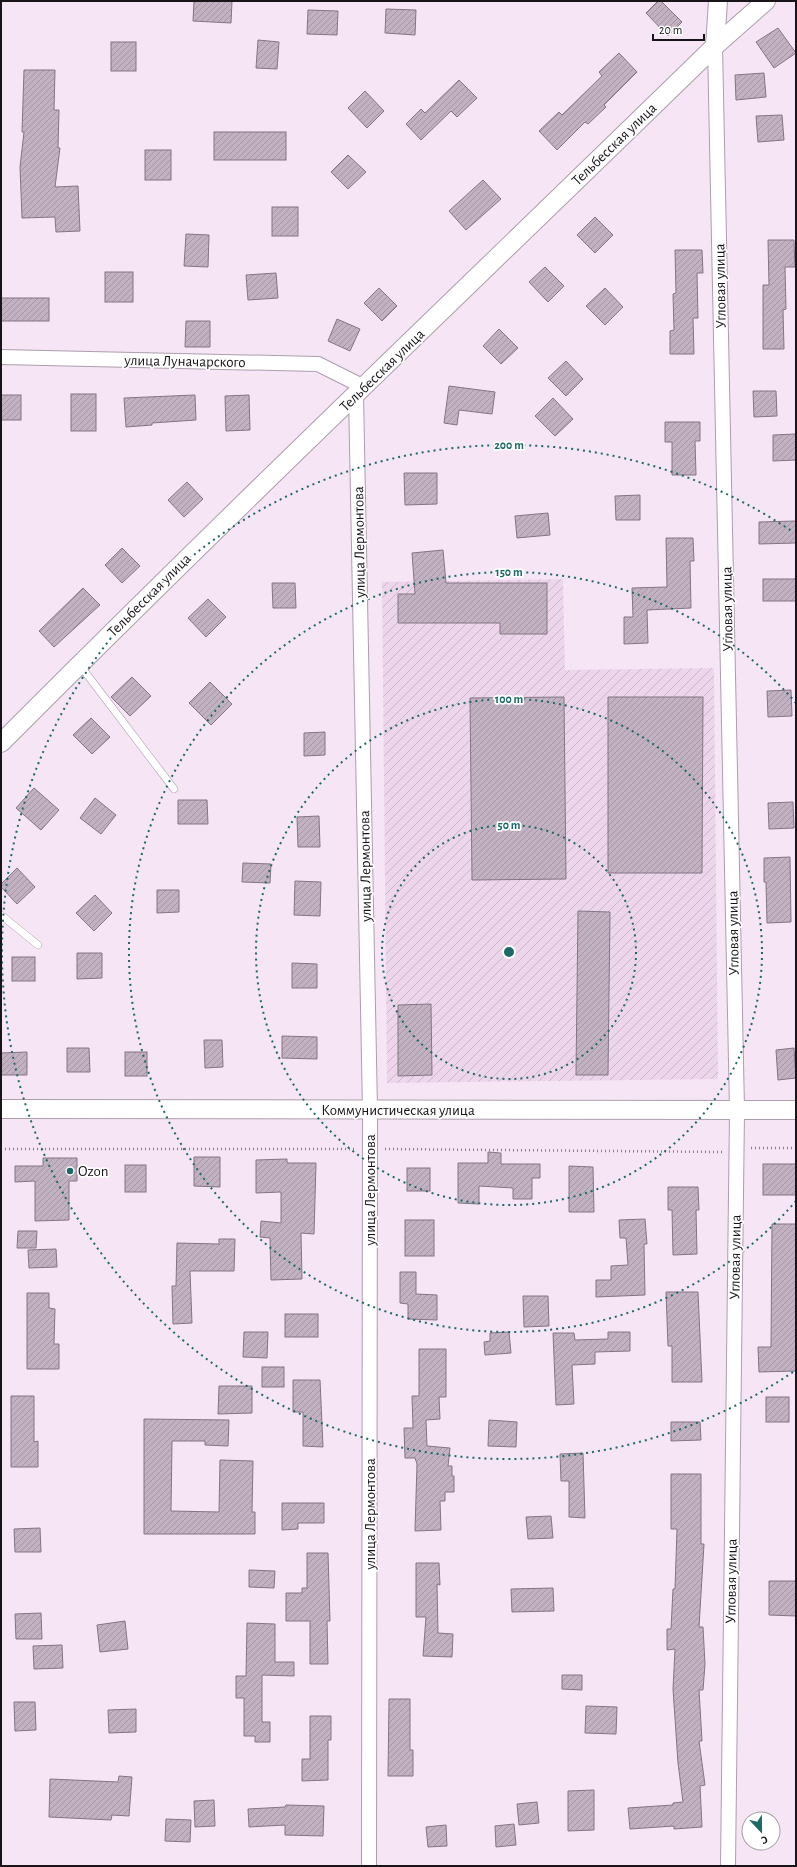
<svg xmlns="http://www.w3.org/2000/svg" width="797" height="1867" font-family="'Alegreya Sans',sans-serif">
<defs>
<pattern id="industrial-furrows" width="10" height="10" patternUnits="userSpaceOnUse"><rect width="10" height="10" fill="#edd6ec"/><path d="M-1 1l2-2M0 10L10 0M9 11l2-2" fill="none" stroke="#cbb7ca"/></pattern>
<pattern id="building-hatch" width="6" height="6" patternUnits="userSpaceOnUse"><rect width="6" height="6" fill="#c1b1c1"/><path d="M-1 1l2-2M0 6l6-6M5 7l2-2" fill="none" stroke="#a597a5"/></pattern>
</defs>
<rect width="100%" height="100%" fill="#f6e5f5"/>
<!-- industrial -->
<polygon fill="url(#industrial-furrows)" points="563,579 565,670 714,668 718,1079 387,1083 382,582"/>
<!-- building -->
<g fill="url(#building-hatch)" stroke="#847584">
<polygon points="194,1 232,1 231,23 193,21"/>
<polygon points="658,1 661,1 682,22 668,36 646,13"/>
<polygon points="386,9 416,10 415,35 385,33"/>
<polygon points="308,10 338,11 337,35 307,34"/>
<polygon points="778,28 796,53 774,68 756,42"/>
<polygon points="258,40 279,42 277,69 256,68"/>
<rect x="111" y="42" width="25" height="29"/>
<polygon points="619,53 637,72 604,105 606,107 588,124 585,122 557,150 539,131 559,112 562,115 602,76 599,72"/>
<polygon points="24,70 55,70 54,110 59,110 58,148 60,148 55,187 78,186 80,231 56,232 55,217 22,218 20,167 24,132 22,132"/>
<polygon points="764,73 766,97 736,100 735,75"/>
<polygon points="459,80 477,98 457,117 451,111 421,140 406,124 421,109 425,113"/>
<polygon points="365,91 384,111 367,128 348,108"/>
<polygon points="782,115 784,140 758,142 756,116"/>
<rect x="214" y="132" width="72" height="28"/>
<rect x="145" y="150" width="26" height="30"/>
<polygon points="348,155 366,172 348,189 331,172"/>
<polygon points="483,180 501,199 466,230 449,211"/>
<rect x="272" y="207" width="26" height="29"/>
<polygon points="595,217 613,235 595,253 577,235"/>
<polygon points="186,234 209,235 208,267 184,266"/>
<polygon points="768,240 794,240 795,267 785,267 786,309 783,310 784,349 763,349 763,285 769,285"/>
<polygon points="675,250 702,250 703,273 697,273 698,318 693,318 694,354 670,354 670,331 674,330 673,294 676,293"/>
<polygon points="545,267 564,286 548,302 529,282"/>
<rect x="105" y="272" width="28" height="30"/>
<polygon points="276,273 278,298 248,300 246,275"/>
<polygon points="379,288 397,306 382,321 364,303"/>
<polygon points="605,288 623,307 605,325 586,306"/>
<rect x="1" y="298" width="48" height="23"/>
<polygon points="337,319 360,329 350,351 328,341"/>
<polygon points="186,321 210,321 210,347 185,347"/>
<polygon points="499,329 518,348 501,364 483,346"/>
<polygon points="566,361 583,379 566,396 548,378"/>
<polygon points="449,386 495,392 492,414 459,410 457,425 444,423"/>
<polygon points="753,391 776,391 777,416 754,417"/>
<rect x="71" y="394" width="25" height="37"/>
<rect x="1" y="395" width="20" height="25"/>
<polygon points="195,395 196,420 152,423 152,425 126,427 124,398"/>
<polygon points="249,395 250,430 226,431 225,396"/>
<polygon points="553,398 573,419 555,436 535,416"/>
<polygon points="665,422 700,422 700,441 695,441 696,475 672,475 672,442 665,442"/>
<polygon points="796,434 796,460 773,461 773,435"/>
<polygon points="404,473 437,473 437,504 405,505"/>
<polygon points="187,482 203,499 184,517 168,500"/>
<polygon points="640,495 640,520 616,520 615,496"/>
<polygon points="548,513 550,535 517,538 515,516"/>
<polygon points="796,521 796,543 759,544 759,522"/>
<polygon points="666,538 693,538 694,561 690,561 691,608 647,610 648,643 624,644 624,617 633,617 632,588 667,587"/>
<polygon points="122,548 140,566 122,583 105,565"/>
<polygon points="443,550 446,583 547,583 547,634 500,634 500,623 398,623 398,594 415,594 412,553"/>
<rect x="763" y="579" width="33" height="22"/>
<polygon points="272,583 295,583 296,608 273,608"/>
<polygon points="83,588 100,605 54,647 39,631"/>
<polygon points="208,599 226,617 206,637 188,618"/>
<polygon points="132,677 151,696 130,716 111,697"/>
<polygon points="210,682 232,704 211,725 189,703"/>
<polygon points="791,690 792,716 768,717 767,691"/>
<polygon points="564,697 566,879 472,880 470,698"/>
<polygon points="608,697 703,697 702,873 608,873"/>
<polygon points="91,718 110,737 92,754 73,735"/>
<polygon points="325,732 325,755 304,756 304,733"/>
<polygon points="34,788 59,810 41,830 16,808"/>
<polygon points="95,798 116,815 101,834 80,818"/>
<polygon points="178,800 207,800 208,824 178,824"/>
<polygon points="793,802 794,828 769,829 768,803"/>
<polygon points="319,816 320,847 298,847 297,817"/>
<polygon points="790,857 791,922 767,923 766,882 764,882 764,858"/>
<polygon points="243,863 271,864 270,883 242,882"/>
<polygon points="17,868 35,887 17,904 1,887 1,884"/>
<polygon points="295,881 321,882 320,916 294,915"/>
<polygon points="157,890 179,890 179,912 157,913"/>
<polygon points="95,895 112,913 94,931 76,913"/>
<polygon points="578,911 610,912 608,1075 576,1075"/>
<polygon points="77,953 102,953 102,978 77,979"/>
<rect x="12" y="957" width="23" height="24"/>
<polygon points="292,963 317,964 317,988 292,988"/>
<polygon points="431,1004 432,1075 398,1076 398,1005"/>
<polygon points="282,1036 317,1037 317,1059 282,1058"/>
<polygon points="204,1040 222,1040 223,1067 205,1068"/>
<polygon points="67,1048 89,1048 90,1072 67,1072"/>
<polygon points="794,1048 796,1078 778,1080 776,1050"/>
<polygon points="27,1052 27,1075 1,1075 1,1053"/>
<rect x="125" y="1052" width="22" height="24"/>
<polygon points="488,1152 501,1153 501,1164 540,1164 540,1178 532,1178 532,1199 513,1199 513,1188 479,1186 479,1204 458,1203 458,1163 488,1163"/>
<polygon points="194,1157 220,1157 220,1187 194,1186"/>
<polygon points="43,1158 77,1158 77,1181 69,1181 69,1220 35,1221 35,1181 15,1182 15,1166 43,1166"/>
<polygon points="287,1159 287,1163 316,1163 314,1234 301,1233 302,1279 271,1280 270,1238 260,1237 261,1221 281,1223 281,1192 256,1193 256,1160"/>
<rect x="763" y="1164" width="33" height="31"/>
<rect x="125" y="1165" width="21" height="27"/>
<polygon points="569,1166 593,1167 594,1212 569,1212"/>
<rect x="407" y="1168" width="23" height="23"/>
<polygon points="668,1187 698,1187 699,1210 696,1210 697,1254 673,1255 672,1210 668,1210"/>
<polygon points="645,1219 647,1244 644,1244 645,1295 596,1297 596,1280 611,1280 611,1266 628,1265 626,1238 620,1238 619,1220"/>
<rect x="405" y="1220" width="29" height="36"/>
<polygon points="772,1224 796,1224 796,1371 759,1372 758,1347 771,1347"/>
<polygon points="18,1231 37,1231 36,1248 17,1248"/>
<polygon points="219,1239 235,1239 234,1271 190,1271 192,1323 173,1324 172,1286 176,1286 177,1243 219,1244"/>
<polygon points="56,1249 57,1267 29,1268 28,1250"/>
<polygon points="400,1272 416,1272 416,1294 437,1295 437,1320 408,1319 408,1304 400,1303"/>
<polygon points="666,1292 698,1292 702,1382 672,1382 672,1346 668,1346"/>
<polygon points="27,1293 49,1293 49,1308 55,1309 54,1344 59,1344 59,1369 27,1369"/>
<polygon points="523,1296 548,1296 549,1326 524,1327"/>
<rect x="285" y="1314" width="33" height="23"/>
<polygon points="244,1332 268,1332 267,1358 243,1357"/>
<polygon points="509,1332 511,1353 485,1355 484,1342 490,1341 490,1333"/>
<polygon points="608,1332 630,1332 630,1351 595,1352 595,1364 572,1365 574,1404 556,1405 553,1333 574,1333 575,1340 608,1339"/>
<polygon points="419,1349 446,1349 446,1397 439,1397 440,1419 426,1420 427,1446 450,1448 448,1466 452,1466 452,1476 454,1476 454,1492 445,1492 445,1501 440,1501 441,1530 415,1531 417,1464 415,1458 405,1458 404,1428 413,1428 412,1396 419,1396"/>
<rect x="262" y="1367" width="22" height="20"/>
<polygon points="293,1380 320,1380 323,1447 303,1446 303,1412 293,1412"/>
<polygon points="219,1386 252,1386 252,1413 218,1414"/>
<polygon points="11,1396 34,1396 34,1442 38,1441 38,1467 11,1467"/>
<rect x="766" y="1397" width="23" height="25"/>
<polygon points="144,1419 229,1420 228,1446 205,1445 205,1441 172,1441 171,1511 219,1512 220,1460 253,1461 252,1512 255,1512 255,1534 144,1534"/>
<polygon points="489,1420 517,1422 516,1447 488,1446"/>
<polygon points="671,1422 700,1422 701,1440 671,1441"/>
<polygon points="583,1453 585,1518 569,1517 569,1481 561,1481 560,1454"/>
<polygon points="671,1474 701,1474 701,1544 704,1544 699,1627 703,1627 705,1664 703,1690 699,1690 702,1741 699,1741 705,1785 700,1786 702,1827 674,1829 674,1826 630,1829 628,1808 673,1805 673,1803 683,1802 678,1763 673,1689 675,1649 667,1650 667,1629 671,1629 673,1589 675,1589 677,1529 671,1529"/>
<polygon points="282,1503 324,1503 324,1523 298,1523 298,1529 282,1530"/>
<polygon points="551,1516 553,1538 528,1539 526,1517"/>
<polygon points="40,1528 41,1552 15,1552 14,1529"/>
<polygon points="307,1553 328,1553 330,1621 327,1621 328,1664 310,1664 310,1621 286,1621 286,1593 302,1593 302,1588 307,1588"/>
<polygon points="416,1563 439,1563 440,1585 437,1584 438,1633 453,1634 452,1657 423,1656 426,1617 416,1617"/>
<polygon points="249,1570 275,1571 274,1588 249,1587"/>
<polygon points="769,1581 796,1581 796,1616 769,1615"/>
<polygon points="553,1588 554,1611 512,1612 511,1589"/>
<polygon points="41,1613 42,1639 16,1639 15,1614"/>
<polygon points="125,1621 128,1649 100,1652 97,1625"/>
<polygon points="247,1623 275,1624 275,1662 294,1662 294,1676 262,1675 262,1722 270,1722 270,1742 255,1742 255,1736 244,1736 244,1698 236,1698 236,1676 246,1676"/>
<polygon points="62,1645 63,1668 34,1669 33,1646"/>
<polygon points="562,1675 582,1675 582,1690 562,1689"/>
<polygon points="389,1699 410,1699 410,1750 413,1750 413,1776 388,1776"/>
<polygon points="14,1702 35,1702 36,1730 15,1731"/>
<polygon points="586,1706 617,1707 616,1734 585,1733"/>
<polygon points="136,1709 136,1732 109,1733 108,1710"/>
<polygon points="310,1716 331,1716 331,1740 328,1740 328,1780 302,1781 302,1759 310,1759"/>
<polygon points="119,1776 132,1777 129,1816 112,1815 111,1820 49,1817 50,1779 118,1782"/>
<polygon points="594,1790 594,1830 568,1831 568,1791"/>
<polygon points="214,1800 215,1826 195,1827 194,1801"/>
<polygon points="537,1802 539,1823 519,1825 517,1804"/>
<polygon points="286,1805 324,1806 323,1836 285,1835 285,1825 249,1827 248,1809 285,1807"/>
<polygon points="166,1819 191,1820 190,1842 165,1841"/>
<polygon points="514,1824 516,1845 496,1847 495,1826"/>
<polygon points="446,1825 447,1846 428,1847 426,1827"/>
</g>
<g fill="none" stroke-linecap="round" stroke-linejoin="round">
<!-- service casing -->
<g stroke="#ad9ead" stroke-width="8">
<g id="service">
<polyline points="79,664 174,789"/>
<polyline points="1,915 38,945"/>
</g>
</g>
<!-- minor casing -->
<g stroke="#ad9ead" stroke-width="16">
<g id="minor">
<polyline points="715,46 737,1110 728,1866"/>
<polyline points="1,357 318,364 364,387"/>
<polyline points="356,394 370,1110 369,1866"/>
</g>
</g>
<!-- tertiary casing -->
<g stroke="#ad9ead" stroke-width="20">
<g id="tertiary">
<polyline points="715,46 718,1"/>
<path d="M1 743C236 507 477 278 715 46L766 1"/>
<polyline points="1,1109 796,1110"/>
</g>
</g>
<!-- path -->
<g stroke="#897e89" stroke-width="2.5" stroke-dasharray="1 3" stroke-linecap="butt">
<polyline points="751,1148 796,1148"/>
<polyline points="1,1149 354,1149"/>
<polyline points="385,1149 722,1152"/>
</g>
<!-- service -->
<use href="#service" stroke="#fff" stroke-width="7"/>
<!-- minor -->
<use href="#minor" stroke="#fff" stroke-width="14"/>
<!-- tertiary -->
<use href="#tertiary" stroke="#fff" stroke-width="18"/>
</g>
<!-- distance rings -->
<g fill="none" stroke="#1c6968" stroke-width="2" stroke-dasharray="2 4">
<circle cx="509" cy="952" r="127"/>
<circle cx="509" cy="952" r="253"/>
<path d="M796 1201A380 380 0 1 1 796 703"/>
<path d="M793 1372A507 507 0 1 1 793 532"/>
</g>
<!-- markers -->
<circle fill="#1c6968" stroke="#fff" stroke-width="1.5" cx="70" cy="1171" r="4"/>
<g text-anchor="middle" stroke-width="3.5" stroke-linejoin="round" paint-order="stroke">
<!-- street labels -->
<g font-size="15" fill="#191419" stroke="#fff">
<text transform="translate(614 144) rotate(-44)" y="5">Тельбесская улица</text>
<text transform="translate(720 286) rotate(-91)" y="5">Угловая улица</text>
<text transform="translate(185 361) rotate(1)" y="5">улица Луначарского</text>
<text transform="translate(382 370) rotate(-44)" y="5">Тельбесская улица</text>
<text transform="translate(359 542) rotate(-91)" y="5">улица Лермонтова</text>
<text transform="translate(149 595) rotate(-45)" y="5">Тельбесская улица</text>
<text transform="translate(727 609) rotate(-91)" y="5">Угловая улица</text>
<text transform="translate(365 866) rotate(-91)" y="5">улица Лермонтова</text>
<text transform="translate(733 933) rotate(-91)" y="5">Угловая улица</text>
<text x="398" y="1115">Коммунистическая улица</text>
<text transform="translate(370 1190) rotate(-90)" y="5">улица Лермонтова</text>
<text transform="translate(735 1257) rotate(-89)" y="5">Угловая улица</text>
<text transform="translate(370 1514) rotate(-90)" y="5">улица Лермонтова</text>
<text transform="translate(731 1581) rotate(-89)" y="5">Угловая улица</text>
</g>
<!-- poi labels -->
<g font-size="15" fill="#191419" stroke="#fff" text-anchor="start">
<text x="78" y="1176">Ozon</text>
</g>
</g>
<circle cx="509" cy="952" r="6" fill="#1c6968" stroke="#fff" stroke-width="2"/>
<g font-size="12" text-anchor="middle" font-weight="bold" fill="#1c6968" stroke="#fff" stroke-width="3.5" stroke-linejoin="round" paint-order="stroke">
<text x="509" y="449">200 m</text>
<text x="509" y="576">150 m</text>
<text x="509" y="703">100 m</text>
<text x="509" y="829">50 m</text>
</g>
<!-- border -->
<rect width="797" height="1867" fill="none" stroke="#191419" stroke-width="4"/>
<!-- north arrow -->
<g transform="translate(761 1831) rotate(158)"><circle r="19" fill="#ffffff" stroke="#a3a1a3"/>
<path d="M0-3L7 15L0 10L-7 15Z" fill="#1c6968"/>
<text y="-6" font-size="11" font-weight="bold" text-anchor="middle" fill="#191419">С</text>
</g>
<!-- scale -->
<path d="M653 34v6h51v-6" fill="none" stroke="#191419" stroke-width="2"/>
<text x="659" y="34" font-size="12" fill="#191419" stroke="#ffffff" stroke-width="3" paint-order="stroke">20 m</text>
</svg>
